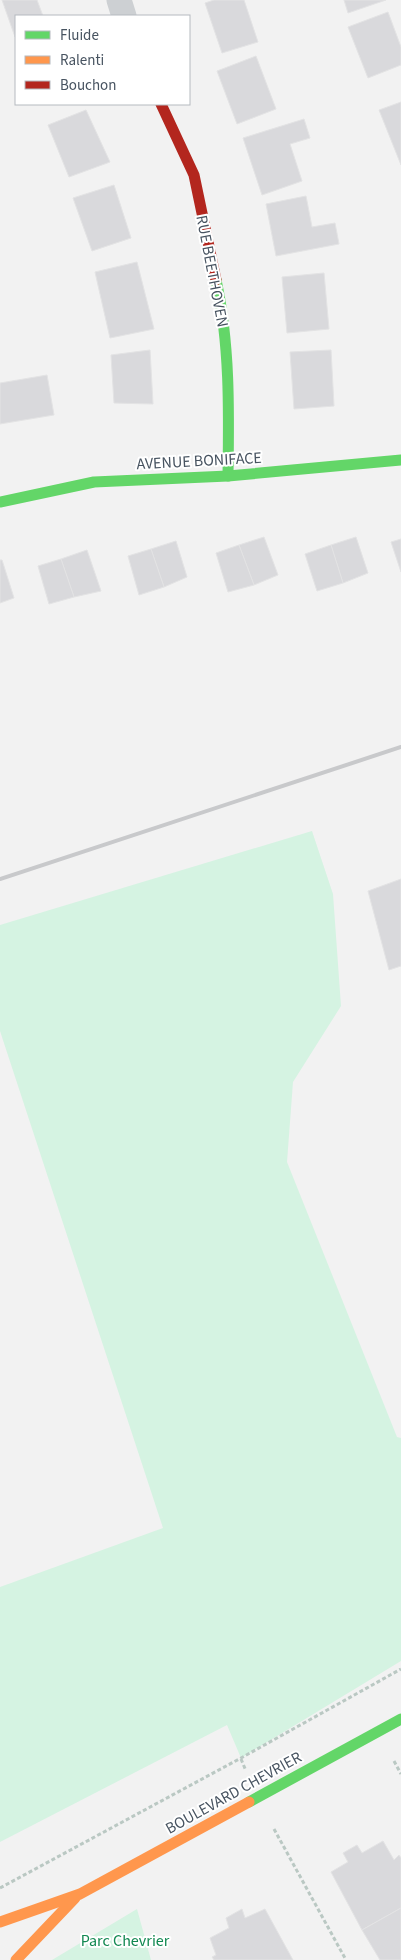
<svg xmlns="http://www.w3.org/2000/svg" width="401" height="1960" font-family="'Source Sans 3',sans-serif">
<rect width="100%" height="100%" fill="#f2f2f2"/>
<!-- green -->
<g fill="#d5f3e2">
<polygon points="312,831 333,894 341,1006 293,1082 287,1162 397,1437 401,1438 401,1661 241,1758 227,1725 0,1842 0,1587 163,1528 0,1031 0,925"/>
<polygon points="137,1909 151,1960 52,1960"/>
</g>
<!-- building -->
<g fill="#d9d9dc" stroke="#e3e3e4">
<polygon points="2,0 37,0 43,16 16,16 15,37"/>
<polygon points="214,0 244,0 258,42 222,53 205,3"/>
<polygon points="344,0 386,0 348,13"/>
<polygon points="388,12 401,47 401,65 368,78 348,27"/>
<polygon points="256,56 276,109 237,124 217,71"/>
<polygon points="401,102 401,165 379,110"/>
<polygon points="86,110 110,162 69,177 48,125"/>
<polygon points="304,119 310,138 290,144 302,181 262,195 243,138"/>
<polygon points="114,185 131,238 92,251 73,198"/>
<polygon points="306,196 312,227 335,223 339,244 276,256 266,204"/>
<polygon points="137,262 154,329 110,338 95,272"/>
<polygon points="324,273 329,329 287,333 282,277"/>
<polygon points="150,350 153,404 114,403 111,355"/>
<polygon points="331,350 334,406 294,409 290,352"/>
<polygon points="47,375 54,415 0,424 0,383"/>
<polygon points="264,537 278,575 254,585 239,545"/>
<polygon points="356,537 368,573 343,583 331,545"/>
<polygon points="401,539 401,572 391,542"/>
<polygon points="176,541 187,577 164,587 151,549"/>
<polygon points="239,545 254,585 228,592 216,553"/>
<polygon points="331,545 343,583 317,591 305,554"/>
<polygon points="151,549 164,587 139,595 128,556"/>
<polygon points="87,550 101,591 74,597 61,559"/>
<polygon points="61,559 74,597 49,604 38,566"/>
<polygon points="0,560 2,560 14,598 0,603"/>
<polygon points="401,879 401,966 389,970 368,891"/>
<polygon points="383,1841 394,1860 399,1855 401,1858 401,1908 362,1930 331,1872 348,1862 343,1853 357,1845 362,1853"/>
<polygon points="401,1908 401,1960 380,1960 362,1930"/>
<polygon points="242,1909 245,1918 265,1909 293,1960 214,1960 212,1957 216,1955 210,1938 229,1928 226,1918"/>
</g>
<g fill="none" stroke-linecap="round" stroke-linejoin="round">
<!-- path -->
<g stroke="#bac8c3" stroke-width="3" stroke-dasharray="4 2.5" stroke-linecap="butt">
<polyline points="241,1759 246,1771"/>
<polyline points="394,1761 401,1774"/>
<polyline points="274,1829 346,1960"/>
<polyline points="0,1888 241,1758 401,1669"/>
</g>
<!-- street -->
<polyline stroke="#cdd0d3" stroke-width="25" points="119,0 124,16"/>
<!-- fast -->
<g stroke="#63d668" stroke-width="11">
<path d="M216 280C230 344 229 411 228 476"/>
<polyline points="0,502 94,482 228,476 401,460"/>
<polyline points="249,1802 401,1719"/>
</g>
<!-- slow -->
<g stroke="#ff974d" stroke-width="11">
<polyline points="0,1922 80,1894 249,1802"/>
<polyline points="16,1960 75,1898"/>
</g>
<!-- jam -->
<polyline stroke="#b3261e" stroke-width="11" points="161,104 194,175 216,280"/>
<!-- rail -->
<polyline stroke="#c8c9cb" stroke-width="4" points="0,879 401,747"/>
</g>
<g text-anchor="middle" stroke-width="4" stroke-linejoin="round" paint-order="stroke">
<!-- street labels -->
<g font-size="16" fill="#475360" stroke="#fff">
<text transform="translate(213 271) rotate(79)" y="6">RUE BEETHOVEN</text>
<text transform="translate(199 460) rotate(-3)" y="6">AVENUE BONIFACE</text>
<text transform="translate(233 1792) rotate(-29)" y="6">BOULEVARD CHEVRIER</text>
</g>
<!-- park labels -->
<g font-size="16" fill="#118851" stroke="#fff">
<text x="125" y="1946">Parc Chevrier</text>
</g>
</g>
<!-- legend -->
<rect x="15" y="15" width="175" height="90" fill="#ffffff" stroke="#b5babf"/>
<rect x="25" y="31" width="25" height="8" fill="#63d668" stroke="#b5babf"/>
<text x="60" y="40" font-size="15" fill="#475360">Fluide</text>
<rect x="25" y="56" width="25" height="8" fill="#ff974d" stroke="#b5babf"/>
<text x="60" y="65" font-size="15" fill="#475360">Ralenti</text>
<rect x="25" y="81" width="25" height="8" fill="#b3261e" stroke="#b5babf"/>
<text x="60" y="90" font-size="15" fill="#475360">Bouchon</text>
</svg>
